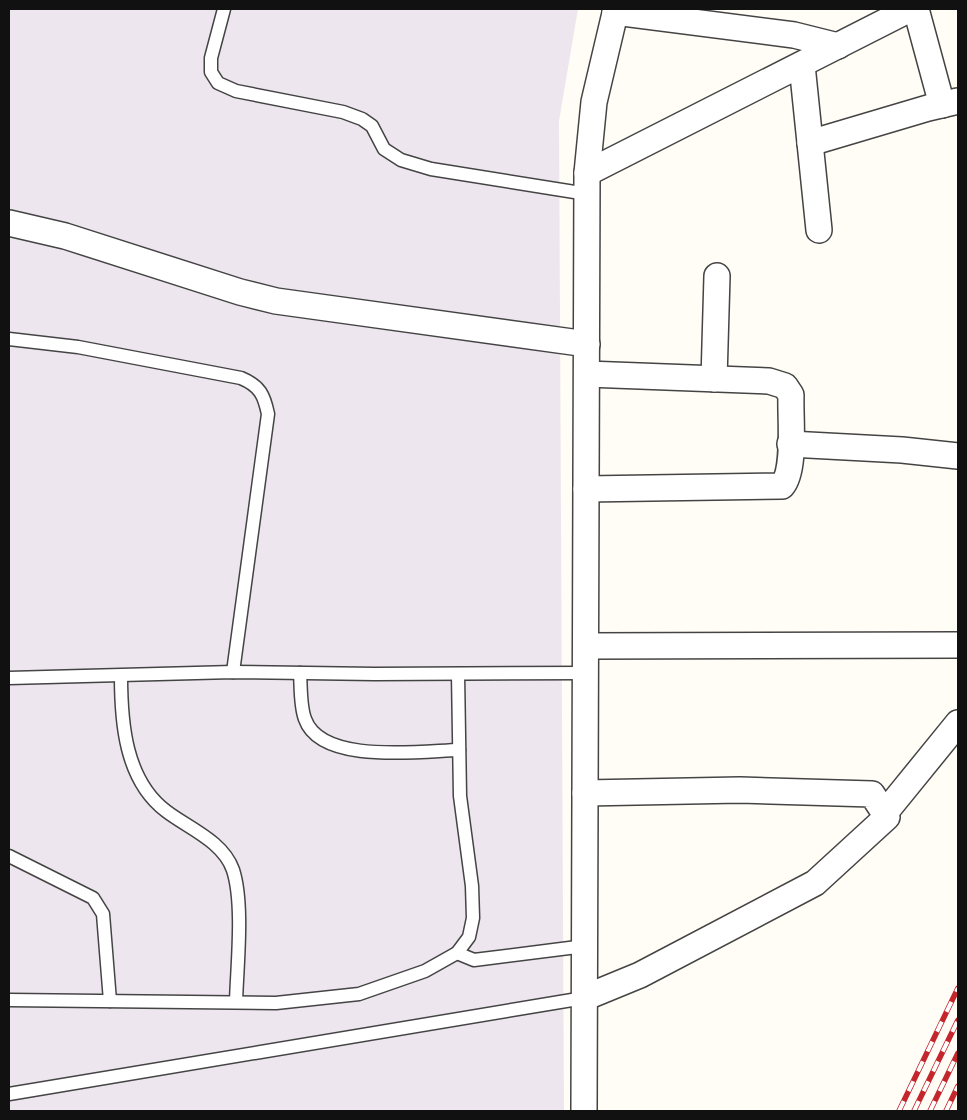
<svg xmlns="http://www.w3.org/2000/svg" width="967" height="1120" font-family="'Times New Roman',serif">
<rect width="100%" height="100%" fill="#fffdf5"/>
<polygon fill="#eee6ef" points="9,9 578,9 559,121 564,1111 9,1111"/>
<g fill="none" stroke-linecap="round" stroke-linejoin="round">
<g stroke="#444" stroke-width="15">
<g id="service">
<polyline points="224,9 211,58 211,72 218,83 236,91 343,112 362,119 372,126 384,149 401,160 431,169 587,194"/>
<path d="M9 339 78 347 241 378C260 386 264 395 268 414L233 672"/>
<path d="M300 673C301 687 300 706 305 719 321 765 421 751 459 750"/>
<path d="M121 676C121 722 125 780 166 811 188 828 223 841 233 870 244 904 237 966 236 1002"/>
<polyline points="9,678 233,672 375,674 586,673"/>
<polyline points="9,856 93,898 103,914 110,1001"/>
<polyline points="457,953 474,960 585,946"/>
<polyline points="9,1000 276,1003 359,994 425,971 457,953 469,937 473,918 472,886 460,796 458,674"/>
<polyline points="9,1094 584,998"/>
</g>
</g>
<g stroke="#444" stroke-width="28">
<g id="minor">
<polyline points="916,9 942,105"/>
<polyline points="615,12 794,35 838,46"/>
<polyline points="802,65 819,230"/>
<polyline points="810,143 928,108 958,101"/>
<polyline points="587,173 910,9"/>
<polyline points="9,223 65,236 240,292 276,301 587,344"/>
<polyline points="714,379 717,276"/>
<polyline points="790,444 902,450 958,456"/>
<path d="M586 489 782 486C796 470 790 418 791 395L785 386 769 381 587 374"/>
<polyline points="586,646 958,645"/>
<polyline points="884,814 958,723"/>
<polyline points="584,998 640,975 815,883 887,817 872,794 740,790 585,793"/>
<polyline points="584,1111 587,173 594,102 616,9"/>
</g>
</g>
<use href="#service" stroke="#fff" stroke-width="12"/>
<use href="#minor" stroke="#fff" stroke-width="25"/>
<g stroke="#c4262e" stroke-width="5.5">
<g id="rail">
<polyline points="899,1111 958,988"/>
<polyline points="914,1111 958,1020"/>
<polyline points="930,1111 958,1053"/>
<polyline points="946,1111 958,1086"/>
</g>
</g>
<use href="#rail" stroke="#fff" stroke-width="4" stroke-dasharray="11" stroke-linecap="butt"/>
</g>
<rect width="967" height="1120" fill="none" stroke="#111111" stroke-width="20"/>
</svg>
